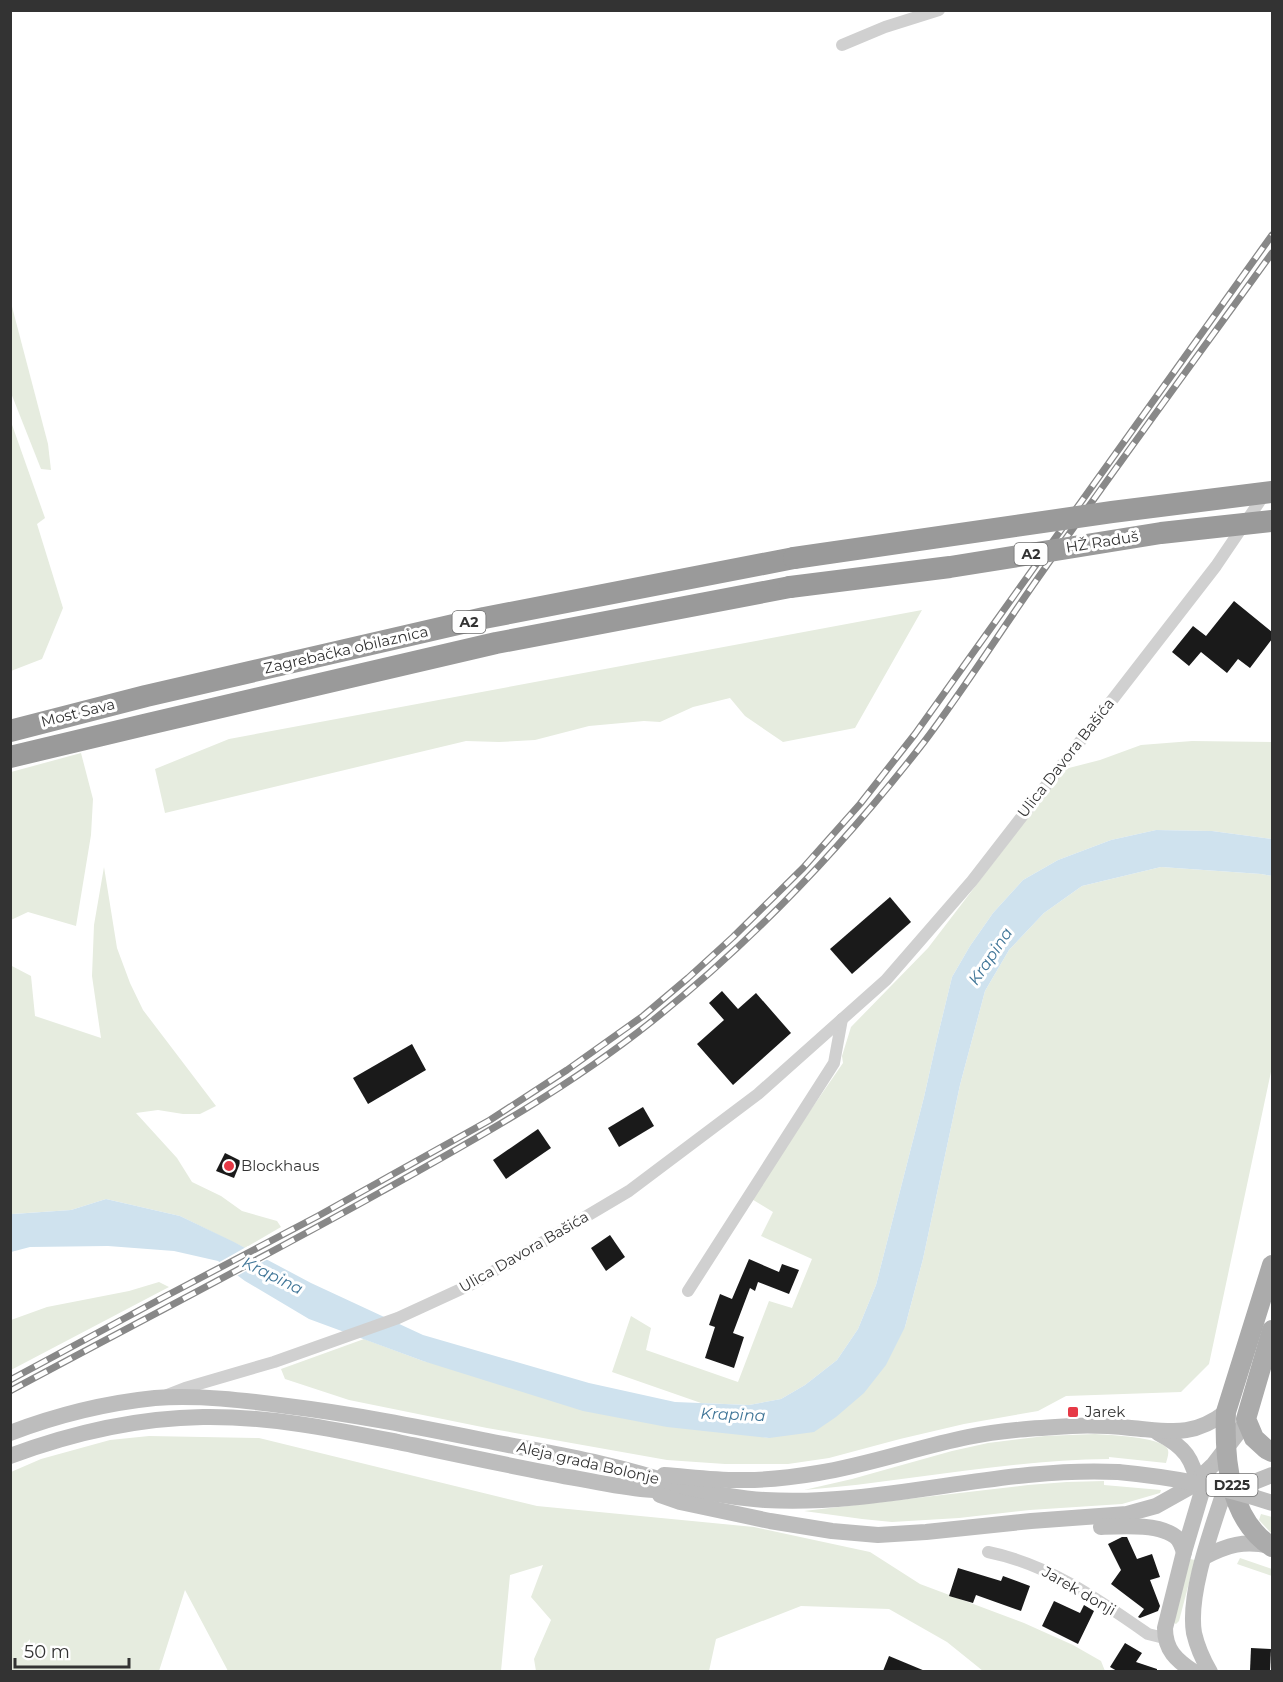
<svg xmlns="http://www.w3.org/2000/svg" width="1283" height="1682" font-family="Montserrat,sans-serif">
<rect width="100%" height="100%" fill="#fff"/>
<g fill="#e6ecdf">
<polygon points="10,299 48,444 51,470 41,469 11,393"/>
<polygon points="10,419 45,518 37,524 63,608 42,659 11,671"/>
<polygon points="922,610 855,728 783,742 745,716 730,698 693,707 660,722 644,721 589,726 535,740 499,742 466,741 165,813 155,769 229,739"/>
<polygon points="1192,741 1272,742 1272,839 1212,831 1156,830 1111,840 1058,860 1023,880 993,913 970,946 952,977 937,1039 924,1097 876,1285 858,1329 837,1360 805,1385 781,1399 749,1405 701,1403 612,1372 631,1316 651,1328 646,1350 738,1382 769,1301 792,1308 812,1259 761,1236 773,1212 750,1198 843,1063 842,1056 851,1027 928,948 1065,769 1100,760 1141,745"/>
<polygon points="81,753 93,799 91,835 76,926 28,912 11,920 11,772"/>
<polygon points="104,867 117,948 130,983 143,1010 216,1106 200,1114 183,1114 158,1110 136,1113 177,1158 192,1182 221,1196 242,1211 277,1221 281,1227 245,1248 180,1216 106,1199 71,1210 12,1214 11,1213 10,965 31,976 35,1016 101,1038 92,976 94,925"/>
<polygon points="1161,867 1261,874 1272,876 1272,1067 1209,1364 1181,1392 1066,1396 1038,1411 964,1424 900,1439 829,1458 788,1464 725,1464 667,1460 487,1428 349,1400 285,1379 281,1369 364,1339 423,1361 768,1438 905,1327 923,1259 960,1085 985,991 1009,950 1044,913 1082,886"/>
<polygon points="159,1282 169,1287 11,1370 11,1320 47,1307 129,1291"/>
<path d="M1095 1434C1110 1435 1159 1437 1167 1448 1170 1452 1167 1459 1166 1463L1109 1457V1459C1006 1460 906 1482 804 1490L852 1479 952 1451 988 1443 1045 1436Z"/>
<polygon points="149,1436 259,1438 537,1506 754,1527 870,1552 920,1584 1024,1623 1073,1645 1101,1661 1105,1671 983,1671 947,1642 889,1609 801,1606 716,1639 709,1671 536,1671 534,1659 551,1620 531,1597 543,1565 510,1575 501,1671 228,1671 185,1590 159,1671 11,1672 11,1472 41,1459 110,1440"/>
<polygon points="1104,1481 1104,1485 1161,1490 1160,1493 1122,1504 1030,1510 959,1518 892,1522 862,1519 804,1511 1028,1485 1067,1482"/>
<polygon points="1261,1514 1272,1517 1272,1534 1259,1520"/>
<polygon points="1240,1558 1272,1569 1272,1576 1237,1564"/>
<polygon points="1190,1559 1195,1560 1179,1621 1176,1624 1174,1623"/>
</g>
<polygon fill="#cfe2ee" points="1156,830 1212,831 1272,839 1272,876 1261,874 1161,867 1082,886 1044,913 1009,950 985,991 960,1085 923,1259 905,1327 886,1365 864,1393 836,1417 814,1432 769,1438 667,1427 583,1411 423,1361 309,1319 245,1281 218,1261 174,1251 108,1246 30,1247 11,1252 10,1213 13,1214 71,1210 106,1199 180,1216 234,1242 311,1283 423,1335 589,1383 675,1402 749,1405 781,1399 805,1385 837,1360 858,1329 876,1285 924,1097 937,1039 952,977 970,946 993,913 1023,880 1058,860 1111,840"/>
<polygon fill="#fff" points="248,1246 270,1258 235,1277 216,1264"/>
<g fill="#1a1a1a">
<polygon points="1234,601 1272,632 1272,639 1250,668 1238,659 1227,673 1201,652 1189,666 1172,652 1193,626 1206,636"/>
<polygon points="890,897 911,922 852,974 830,949"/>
<polygon points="722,991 738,1009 756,993 791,1033 733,1085 697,1044 724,1020 709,1003"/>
<polygon points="412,1044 426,1070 368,1104 353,1078"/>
<polygon points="643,1107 654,1126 619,1147 608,1128"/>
<polygon points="538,1129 551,1148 506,1179 493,1160"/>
<polygon points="225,1153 241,1161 234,1178 216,1171"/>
<polygon points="610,1235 625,1257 606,1271 591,1248"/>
<polygon points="749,1259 779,1272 782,1264 799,1270 789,1294 758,1282 755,1291 750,1288 733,1333 744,1337 734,1368 705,1358 715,1327 709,1325 720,1294 732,1299"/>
<polygon points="1122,1537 1127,1537 1137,1559 1152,1554 1160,1577 1150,1580 1160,1606 1158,1611 1140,1618 1138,1617 1144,1609 1111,1584 1121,1570 1108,1544"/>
<polygon points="958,1568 1001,1581 1003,1576 1030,1586 1021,1611 976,1595 973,1603 949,1596"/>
<polygon points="1054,1601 1080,1613 1084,1605 1094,1611 1078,1644 1042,1626"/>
<polygon points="1125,1643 1142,1653 1136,1662 1157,1669 1157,1671 1117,1671 1110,1667"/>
<polygon points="1251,1648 1271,1649 1270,1671 1250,1671"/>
<polygon points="889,1656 925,1671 883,1671"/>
</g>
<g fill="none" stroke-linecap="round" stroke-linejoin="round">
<g stroke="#d0d0d0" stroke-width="12">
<polyline points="842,45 885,27 939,10"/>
<polyline points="688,1291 834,1063 842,1019"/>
<polyline points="167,1395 185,1388 274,1362 398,1318 472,1284 629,1191 758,1094 886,980 972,881 1216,566 1266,492"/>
<path d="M988 1552C1048 1564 1098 1599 1148 1634L1160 1637 1165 1636"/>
</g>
<g stroke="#bdbdbd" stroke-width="16">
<path d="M10 1433C57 1415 106 1403 155 1398 199 1395 243 1400 287 1406 353 1414 418 1427 483 1440 548 1453 614 1463 677 1485"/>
<path d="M1158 1433C1185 1447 1193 1458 1199 1489"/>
<path d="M10 1456C72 1433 137 1418 203 1417 269 1416 333 1429 398 1442 459 1455 519 1468 580 1479 600 1483 621 1487 641 1489 658 1491 675 1490 692 1491 716 1493 740 1499 765 1500 882 1507 1000 1466 1118 1472"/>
<path d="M664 1475C691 1477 719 1481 746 1480 770 1480 794 1477 818 1473 869 1465 918 1447 968 1437 1002 1430 1037 1428 1072 1426 1091 1425 1111 1426 1131 1428 1169 1431 1192 1438 1226 1412"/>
<polyline points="660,1495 680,1502 770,1521 832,1531 878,1535 926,1532 1031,1521 1127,1514 1156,1506 1190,1487 1214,1464 1244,1425"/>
<polyline points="1225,1499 1244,1486 1272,1475"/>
<path d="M1101 1527C1121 1526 1163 1523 1178 1539 1181 1543 1182 1547 1184 1552"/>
<path d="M1204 1557C1228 1545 1244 1540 1270 1546"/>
<path d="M1194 1672C1176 1660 1165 1650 1165 1628L1184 1552 1208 1471"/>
<path d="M1210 1672C1203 1660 1197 1646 1194 1633 1187 1590 1216 1519 1229 1476"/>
</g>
<g stroke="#ababab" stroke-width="20">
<path d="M1272 1265 1226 1412C1224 1458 1229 1520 1272 1547"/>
<polyline points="1272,1330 1246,1419 1254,1438 1266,1449 1272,1452"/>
</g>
<g stroke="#9a9a9a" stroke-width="22">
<polyline points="10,731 146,696 484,618 794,558"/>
<polyline points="10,757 144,725 496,643 790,587"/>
</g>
<g stroke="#888" stroke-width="7">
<g id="rail">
<polyline points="10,1380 166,1296 318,1216 490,1120 567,1070 643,1016 688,978 733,937 803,868 860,804 915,734 1272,235"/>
<path d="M10 1391C133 1325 257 1261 379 1193 472 1141 567 1089 651 1022 753 941 844 845 924 742 964 689 1000 632 1038 578 1115 468 1194 361 1272 253"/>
</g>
</g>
<use href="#rail" stroke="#fff" stroke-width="4.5" stroke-dasharray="14" stroke-linecap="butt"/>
<path stroke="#bdbdbd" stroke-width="16" d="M1118 1472C1171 1477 1222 1486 1272 1503"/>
<g stroke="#9a9a9a" stroke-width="22">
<polyline points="794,558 1112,512 1272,492"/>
<polyline points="790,587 950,567 1161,533 1272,521"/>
</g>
</g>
<g fill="#e63946" stroke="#fff" stroke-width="2">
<circle cx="229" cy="1166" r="6"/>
<rect x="1067" y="1406" width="12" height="12" rx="3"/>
</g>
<g text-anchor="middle" stroke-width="6" stroke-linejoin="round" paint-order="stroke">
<g fill="#fff" stroke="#707070" stroke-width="1.5">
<rect x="1014.5" y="543" width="33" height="22" rx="4.5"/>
<rect x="452.5" y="611" width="33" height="22" rx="4.5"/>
<rect x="1206.5" y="1474" width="51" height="22" rx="4.5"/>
</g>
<g font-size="14" font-weight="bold" fill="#333">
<text x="1031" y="559">A2</text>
<text x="469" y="627">A2</text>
<text x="1232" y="1490">D225</text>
</g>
<g font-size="15" fill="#333" stroke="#fff">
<text transform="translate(1102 542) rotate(-9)" y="5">HŽ Raduš</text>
<text transform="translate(346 650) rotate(-13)" y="5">Zagrebačka obilaznica</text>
<text transform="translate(78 713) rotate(-14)" y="5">Most Sava</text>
<text transform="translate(1066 758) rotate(-52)" y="5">Ulica Davora Bašića</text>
<text transform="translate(524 1252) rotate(-30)" y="5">Ulica Davora Bašića</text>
<text transform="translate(588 1463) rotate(13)" y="5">Aleja grada Bolonje</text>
<text transform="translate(1079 1591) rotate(30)" y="5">Jarek donji</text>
</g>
<g font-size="15" fill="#333" stroke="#fff" text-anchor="start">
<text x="241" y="1171">Blockhaus</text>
<text x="1085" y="1417">Jarek</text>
</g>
<g font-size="16" font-style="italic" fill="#3f7597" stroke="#fff">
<text transform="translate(990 956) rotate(-56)" y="6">Krapina</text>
<text transform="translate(273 1275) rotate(26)" y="6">Krapina</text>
<text transform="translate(733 1414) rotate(2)" y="6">Krapina</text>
</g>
</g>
<rect width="1283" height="1682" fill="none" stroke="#333333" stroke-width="24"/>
<path d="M15 1658v9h114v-9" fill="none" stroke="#333333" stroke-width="3"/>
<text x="24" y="1658" font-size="18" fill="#333333" stroke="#ffffff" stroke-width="4.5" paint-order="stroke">50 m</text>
</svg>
